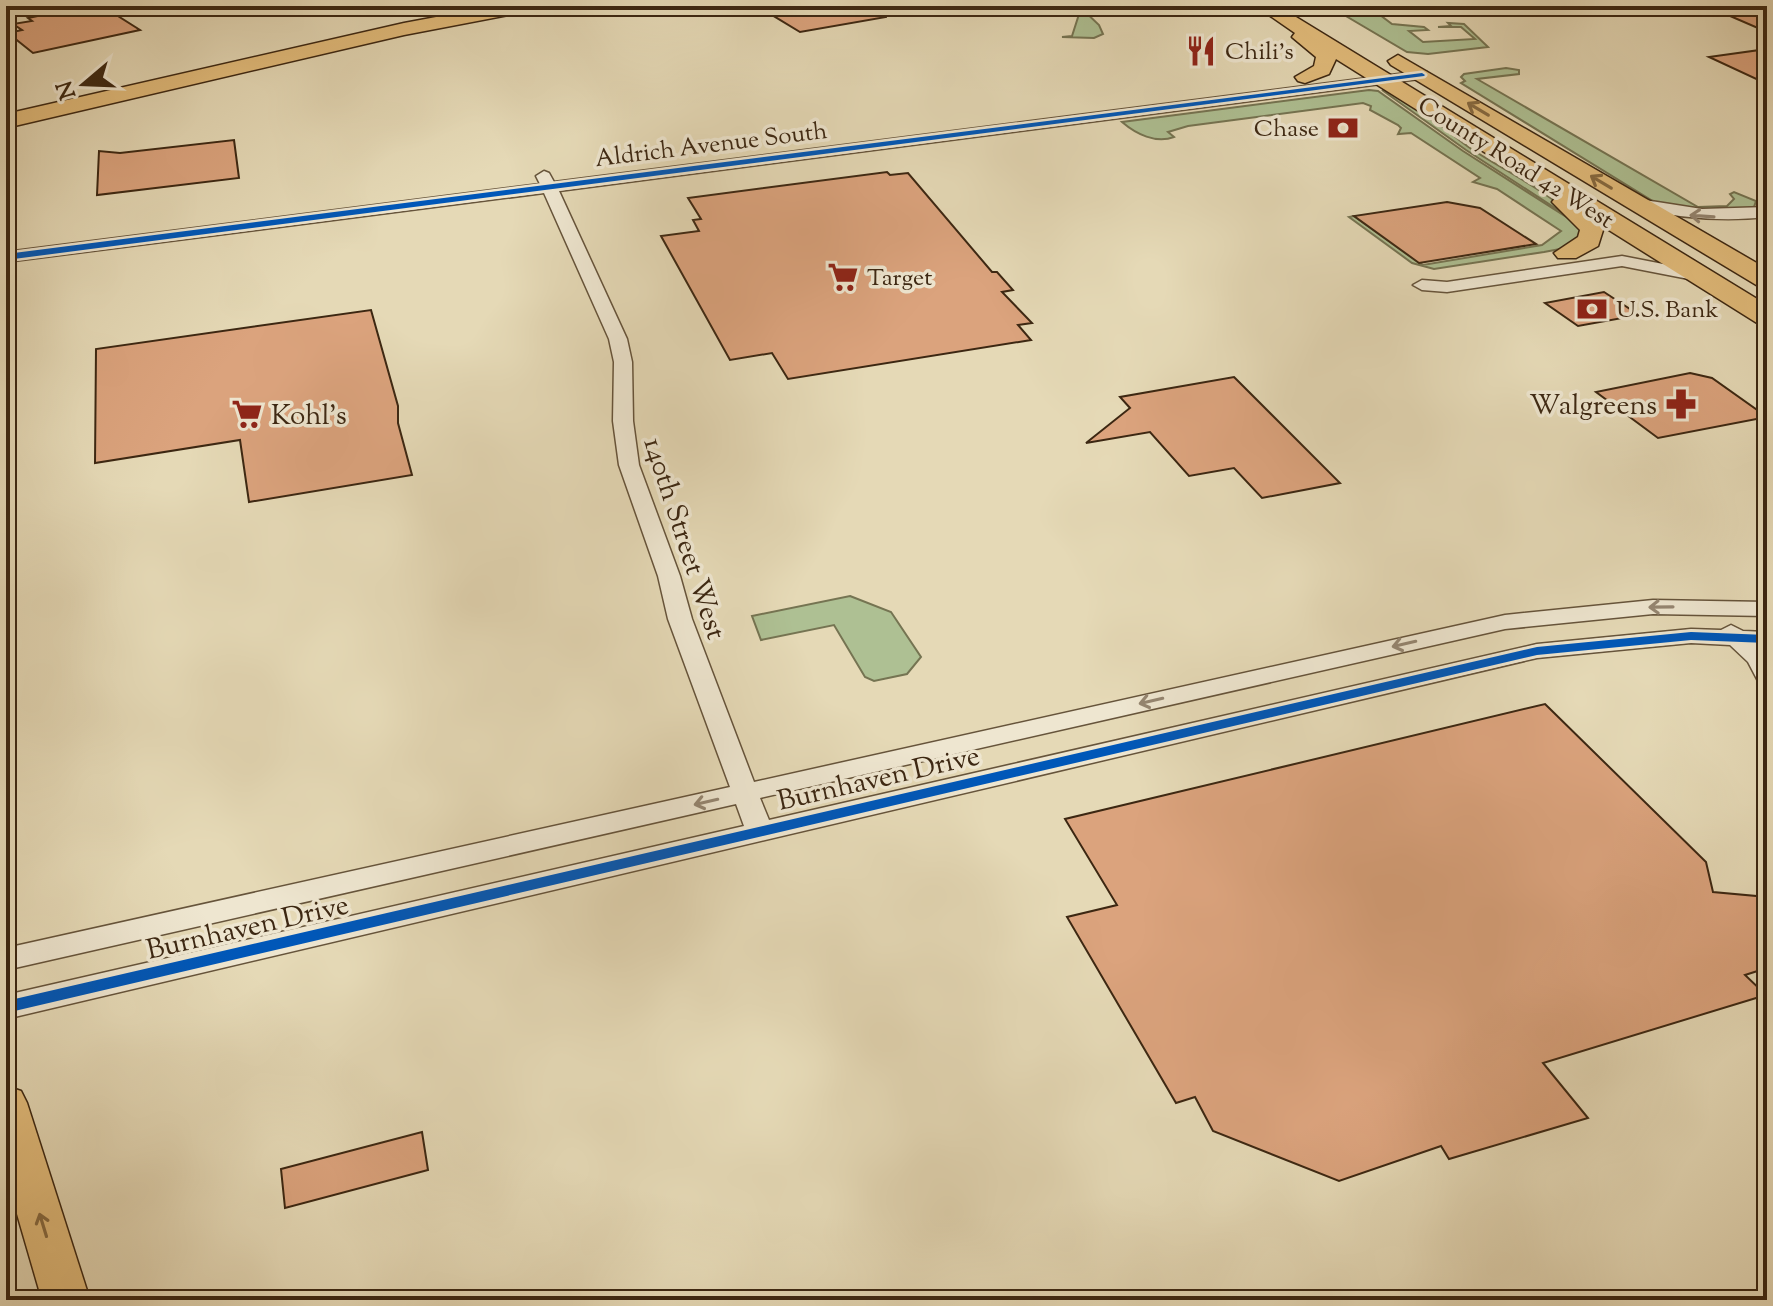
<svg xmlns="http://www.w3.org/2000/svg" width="1773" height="1306" font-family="'Sorts Mill Goudy',serif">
<rect width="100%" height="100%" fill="#e5d9b6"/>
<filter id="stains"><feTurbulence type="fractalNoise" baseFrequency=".0025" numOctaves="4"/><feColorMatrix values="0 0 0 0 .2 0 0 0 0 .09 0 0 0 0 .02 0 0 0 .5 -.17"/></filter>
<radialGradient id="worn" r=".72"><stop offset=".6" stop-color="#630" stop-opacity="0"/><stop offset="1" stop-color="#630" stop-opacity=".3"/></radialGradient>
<g fill="#aec093" stroke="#757452" stroke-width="2">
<polygon points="1031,6 1079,6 1099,25 1103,34 1094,38 1062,37 1072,36 1080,11 1056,8 1036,9"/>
<polygon points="1329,6 1368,6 1392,24 1424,27 1428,30 1409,31 1423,42 1475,39 1461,27 1438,27 1451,26 1448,23 1464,24 1488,47 1428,54 1407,52"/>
<polygon points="1506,68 1519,70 1519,74 1477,79 1698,207 1727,206 1734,199 1730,194 1734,192 1756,201 1753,210 1718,214 1656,203 1461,83 1465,81 1461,77 1464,74"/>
<path d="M1369 90 1378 91 1463 151 1582 227 1579 238 1560 249 1544 252 1434 269 1412 263 1349 217 1354 216 1423 265 1542 245 1561 231 1497 189 1473 182 1480 178 1411 133 1398 134 1401 128 1398 125 1370 110 1371 106 1363 103 1188 126 1168 132 1174 137C1156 144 1136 134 1122 122Z"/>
<path d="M1382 90C1414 99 1443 129 1470 148 1499 168 1560 197 1578 223L1466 150Z"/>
<polygon points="850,596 891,612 921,657 907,674 874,681 865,677 834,625 761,640 752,616"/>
</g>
<g fill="#dba37d" stroke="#3c2712" stroke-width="2">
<polygon points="86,6 102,6 140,30 33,53 8,33 22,30 13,24 32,21 28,18"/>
<polygon points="757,6 885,6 886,17 800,32"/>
<polygon points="1707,6 1767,6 1767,32"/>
<polygon points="1767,49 1767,84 1709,57"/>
<polygon points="234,140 239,178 97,195 99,151 120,153"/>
<polygon points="887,172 890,175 908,173 992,272 997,272 1013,290 1002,292 1032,323 1018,325 1031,340 788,379 772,353 730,360 661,236 699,231 693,220 701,219 688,198"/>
<polygon points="1447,202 1480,208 1536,244 1419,263 1354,216"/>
<polygon points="1604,292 1639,315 1578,326 1545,303"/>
<polygon points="371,310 398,406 398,423 412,475 249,502 240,440 95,463 96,349"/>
<polygon points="1690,373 1712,378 1767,417 1658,438 1596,392"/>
<polygon points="1234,377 1340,483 1262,498 1234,468 1189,476 1150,432 1086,443 1130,408 1120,397"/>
<polygon points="1545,704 1706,862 1713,892 1767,897 1767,968 1745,975 1766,995 1543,1063 1588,1118 1449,1159 1441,1146 1339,1181 1213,1131 1195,1097 1176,1103 1067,917 1117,905 1065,819"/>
<polygon points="422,1132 428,1170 285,1208 281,1169"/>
</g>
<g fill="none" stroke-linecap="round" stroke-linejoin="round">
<g stroke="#66543b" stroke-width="3">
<g id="minor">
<polygon points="1422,71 1427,72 1427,78 559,191 627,339 632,362 633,421 639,465 680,576 692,619 754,782 1505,615 1653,600 1767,602 1767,616 1653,614 1505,629 760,798 769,820 1537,644 1691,629 1721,630 1731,625 1743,631 1767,632 1767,646 1758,646 1767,655 1767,683 1758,681 1748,662 1730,645 1691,643 1537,658 6,1019 6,995 744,826 736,804 6,970 6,948 730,787 668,619 658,576 619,465 613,421 614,362 609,339 544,193 6,262 6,252 540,184 536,176 544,171 549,173 554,182"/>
<path d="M1638 199 1702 209 1767 207V217C1722 222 1677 218 1632 207L1630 204Z"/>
<polygon points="1622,256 1699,271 1708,276 1699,281 1622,266 1447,292 1422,290 1413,285 1422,280 1447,282"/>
</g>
</g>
<g stroke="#3c2712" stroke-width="3">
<polygon id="major" points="6,1086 21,1091 27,1103 90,1300 42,1300 6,1176"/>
</g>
<g stroke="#3c2712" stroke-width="3">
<g id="highway">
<polygon points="495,6 533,6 524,12 404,35 6,128 6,114 404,23"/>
<polygon points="1256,6 1278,6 1767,305 1767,325 1757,323 1604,227 1598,246 1576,258 1558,258 1554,253 1578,237 1580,230 1552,202 1556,197 1336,59 1329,74 1305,83 1298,81 1295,77 1314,66 1316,57 1292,37 1295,33"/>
<polygon points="1398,55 1767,269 1767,288 1758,286 1391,65 1388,61"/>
</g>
</g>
<use href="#minor" fill="#eee6d0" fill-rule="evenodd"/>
<use href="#major" fill="#e2bc7b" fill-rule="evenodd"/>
<use href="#highway" fill="#e2bc7b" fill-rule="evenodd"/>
<g stroke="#eee6d0" stroke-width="5">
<g id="cycleway">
<polygon points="1422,73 1425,75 1424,76 6,260 6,254"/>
<polygon points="1691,632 1767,635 1767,643 1691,640 1537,655 6,1013 6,1001 1537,647"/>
</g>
</g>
<use href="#cycleway" fill="#0057b8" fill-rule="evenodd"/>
</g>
<defs><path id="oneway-shaft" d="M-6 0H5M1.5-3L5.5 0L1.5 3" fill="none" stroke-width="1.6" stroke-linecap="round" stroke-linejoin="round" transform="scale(2)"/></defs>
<g stroke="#876a41">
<use href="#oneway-shaft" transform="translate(1478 109) rotate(-149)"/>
<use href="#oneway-shaft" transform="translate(1601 182) rotate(-149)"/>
<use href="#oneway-shaft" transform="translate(43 1225) rotate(-107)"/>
</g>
<g stroke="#958671">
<use href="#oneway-shaft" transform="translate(1702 216) rotate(-176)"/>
<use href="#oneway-shaft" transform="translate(1661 607) rotate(179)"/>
<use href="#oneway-shaft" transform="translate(1404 644) rotate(167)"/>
<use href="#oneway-shaft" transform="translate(1151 701) rotate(167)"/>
<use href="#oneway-shaft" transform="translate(706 802) rotate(167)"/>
</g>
<defs>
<g id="restaurant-bare" transform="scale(2.4)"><path d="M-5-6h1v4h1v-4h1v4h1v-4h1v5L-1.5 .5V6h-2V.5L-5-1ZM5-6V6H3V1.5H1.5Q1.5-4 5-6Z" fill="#8f2418" stroke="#eee6d0" stroke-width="2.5" paint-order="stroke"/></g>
<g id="bank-bare" transform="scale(2.4)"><path d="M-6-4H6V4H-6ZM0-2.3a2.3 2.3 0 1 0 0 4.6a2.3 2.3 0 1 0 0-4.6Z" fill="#8f2418" stroke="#eee6d0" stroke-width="2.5" paint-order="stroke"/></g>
<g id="supermarket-bare" transform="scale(2.4)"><path d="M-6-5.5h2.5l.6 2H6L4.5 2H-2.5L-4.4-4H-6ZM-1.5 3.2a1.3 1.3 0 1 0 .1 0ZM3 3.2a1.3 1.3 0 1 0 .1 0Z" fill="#8f2418" stroke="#eee6d0" stroke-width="2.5" paint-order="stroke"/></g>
<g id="pharmacy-bare" transform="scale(2.4)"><path d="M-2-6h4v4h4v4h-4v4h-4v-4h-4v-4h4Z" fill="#8f2418" stroke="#eee6d0" stroke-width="2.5" paint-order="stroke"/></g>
</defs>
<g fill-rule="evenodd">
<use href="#restaurant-bare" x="1201" y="51"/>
<use href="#bank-bare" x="1343" y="128"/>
<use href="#supermarket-bare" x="843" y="277"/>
<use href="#bank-bare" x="1592" y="309"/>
<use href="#pharmacy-bare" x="1681" y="404"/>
<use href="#supermarket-bare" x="247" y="414"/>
</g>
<g text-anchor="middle" stroke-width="7" stroke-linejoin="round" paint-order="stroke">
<g font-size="24" fill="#3c2712" stroke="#eee6d0" text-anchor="start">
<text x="1225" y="59">Chili's</text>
<text x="1319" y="136" text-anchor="end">Chase</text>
<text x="867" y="285">Target</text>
<text x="1616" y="317">U.S. Bank</text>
</g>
<g font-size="24" fill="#3c2712" stroke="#eee6d0">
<text transform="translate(711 144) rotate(-7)" y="8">Aldrich Avenue South</text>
<text transform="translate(1516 162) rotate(32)" y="8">County Road 42 West</text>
</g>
<g font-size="28" fill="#3c2712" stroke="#eee6d0" text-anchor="end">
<text x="1657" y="414">Walgreens</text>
<text x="271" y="424" text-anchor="start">Kohl's</text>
</g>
<g font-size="28" fill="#3c2712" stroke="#eee6d0">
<text transform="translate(686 538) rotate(72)" y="10">140th Street West</text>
<text transform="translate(878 777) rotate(-13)" y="10">Burnhaven Drive</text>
<text transform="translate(247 926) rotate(-13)" y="10">Burnhaven Drive</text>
</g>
</g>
<rect width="1773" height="1306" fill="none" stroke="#e5d9b6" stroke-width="32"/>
<rect x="8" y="8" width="1757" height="1290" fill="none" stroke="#3c2712" stroke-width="4"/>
<rect x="16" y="16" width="1741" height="1274" fill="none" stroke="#3c2712" stroke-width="2"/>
<g transform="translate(84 84) rotate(251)" stroke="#eee6d0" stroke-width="6" paint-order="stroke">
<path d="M0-6L14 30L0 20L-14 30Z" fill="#3c2712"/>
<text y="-12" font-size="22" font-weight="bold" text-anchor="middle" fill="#3c2712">N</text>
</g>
<rect width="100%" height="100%" filter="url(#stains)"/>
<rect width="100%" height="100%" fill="url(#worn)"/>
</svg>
